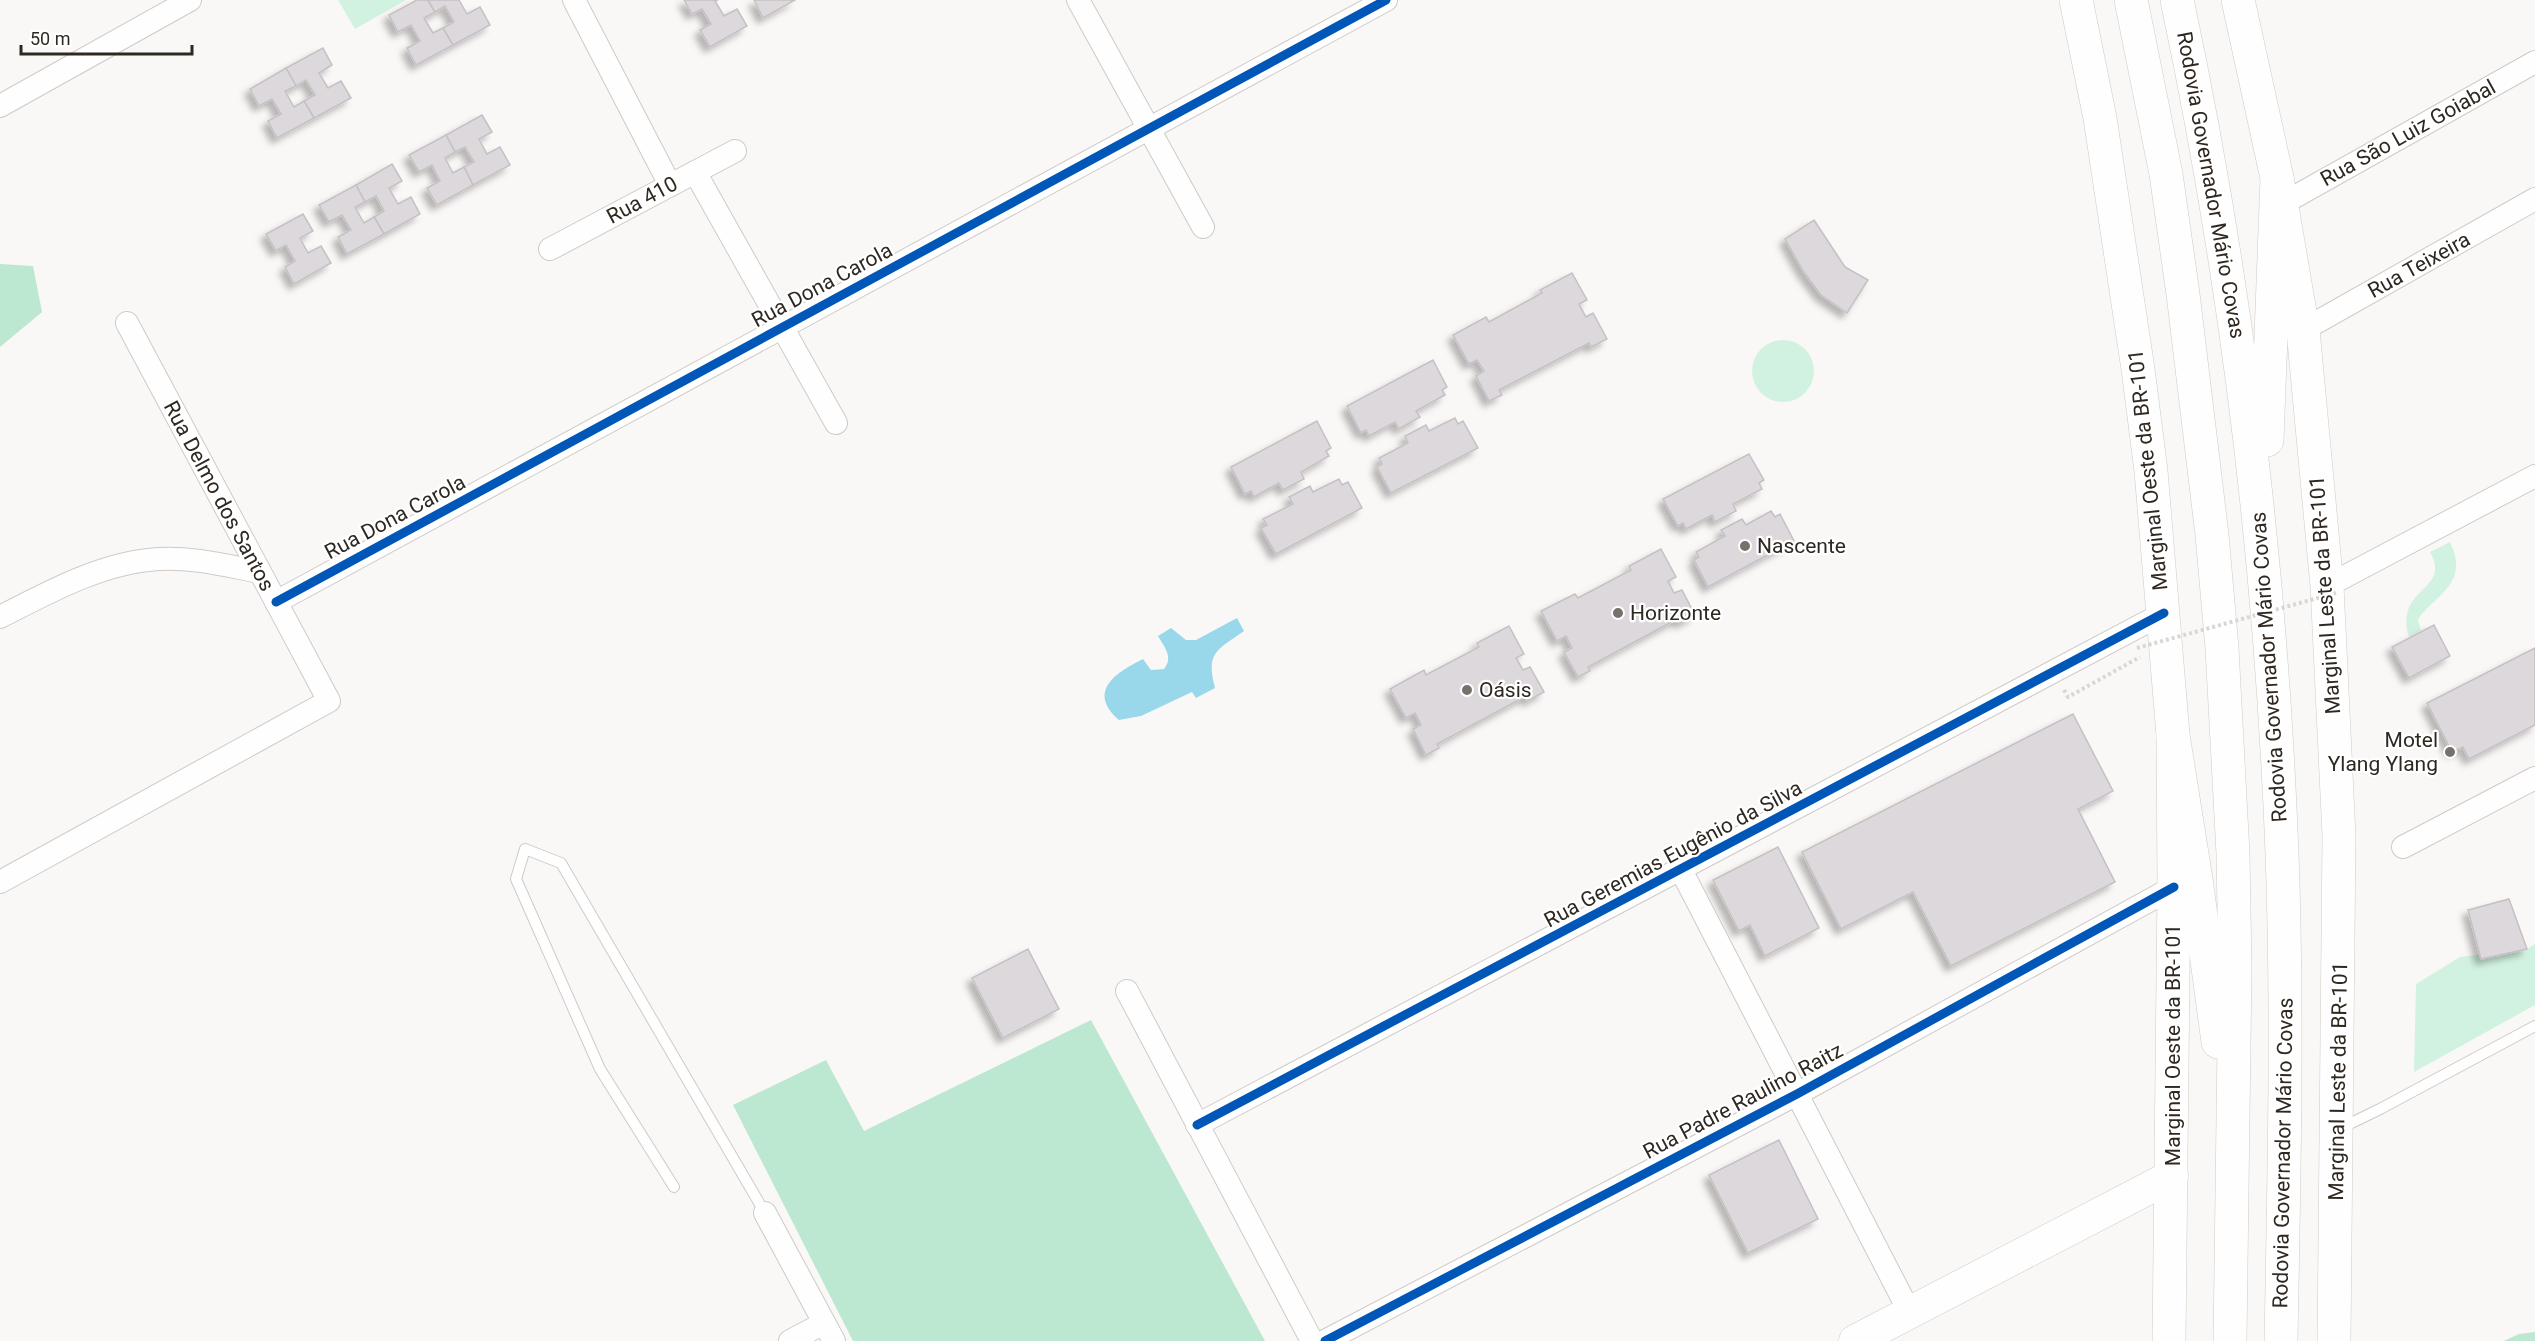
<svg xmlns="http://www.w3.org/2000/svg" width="2535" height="1341" font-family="Roboto,sans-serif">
<defs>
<filter id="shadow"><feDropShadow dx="-5.5" dy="5.5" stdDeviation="3" flood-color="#0004"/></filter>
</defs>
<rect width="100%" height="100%" fill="#faf8f6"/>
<g fill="#d2f2e1">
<polygon points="338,0 406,0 355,29"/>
<circle cx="1783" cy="371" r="31"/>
<path d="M2450 542C2468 580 2443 591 2421 615L2418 620 2421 631 2409 637C2394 586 2452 592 2430 552Z"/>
<polygon points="2535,944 2535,1005 2414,1072 2416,984 2460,957 2527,949"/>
</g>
<g fill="#bce7d1">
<polygon points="0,264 33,266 42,312 0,347"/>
<polygon points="1091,1020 1265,1341 853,1341 733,1105 826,1060 864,1131"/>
<polygon points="2535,1332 2535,1341 2504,1341 2519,1334"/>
</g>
<path fill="#99d8eb" d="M1237 618 1244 631C1216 651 1206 652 1215 688L1196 698 1192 692 1141 716 1119 720C1086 691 1117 672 1143 659L1151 670 1164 669C1174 657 1164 647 1158 636L1171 628 1186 640H1196Z"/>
<g fill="#ddd8dc" stroke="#c5c0c3" stroke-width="1.5" filter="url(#shadow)">
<polygon points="417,0 428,0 435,12 424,18 433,33 443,28 453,45 416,65 407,48 420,41 411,25 398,32 389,15"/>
<polygon points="428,0 459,0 467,14 480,7 490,25 453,45 443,28 454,22 445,6 435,12"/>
<polygon points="684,0 718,0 715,1 724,16 737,9 747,26 710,47 700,30 711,24 702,9 692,14"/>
<polygon points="754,0 795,0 763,18"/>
<polygon points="323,48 332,65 319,73 328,88 341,81 351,98 314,118 304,101 315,95 306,80 296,86 286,68"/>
<polygon points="286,68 296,86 285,91 294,107 304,101 314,118 277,138 268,121 281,114 272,99 259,106 250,89"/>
<polygon points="482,115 492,132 479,139 487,154 500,147 510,165 473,185 464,167 474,162 465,147 455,152 446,135"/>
<polygon points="446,135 455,152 445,158 453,173 464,167 473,185 437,205 427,188 440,181 432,165 419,172 409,155"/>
<polygon points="392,164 402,181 389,188 398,204 411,197 420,214 384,234 374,217 384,211 376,196 365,202 356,185"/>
<polygon points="356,185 365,202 355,207 364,223 374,217 384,234 347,254 338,237 351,230 342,215 329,222 319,205"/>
<polygon points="303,214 313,231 300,238 308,253 321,246 331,263 294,284 285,267 295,261 286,245 276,251 266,234"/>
<polygon points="1814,220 1845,267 1868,280 1847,313 1821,295 1803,271 1785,239"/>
<polygon points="1572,273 1587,300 1579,304 1586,317 1593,313 1607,339 1591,347 1589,343 1499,390 1502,395 1489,401 1476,376 1484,371 1477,360 1469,364 1453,335 1486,317 1489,322 1542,293 1540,290"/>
<polygon points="1433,360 1447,387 1442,390 1445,395 1416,411 1420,417 1399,429 1395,422 1369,436 1366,430 1361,433 1347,406"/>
<polygon points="1455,418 1458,424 1463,421 1478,448 1391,493 1377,467 1382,464 1379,458 1408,443 1405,436 1426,425 1429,431"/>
<polygon points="1317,421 1331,448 1326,451 1329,456 1301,472 1304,479 1283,490 1279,483 1254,497 1251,491 1245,494 1231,467"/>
<polygon points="1749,454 1764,480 1759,483 1762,489 1733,504 1736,511 1715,522 1712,515 1686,529 1683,523 1678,526 1663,499"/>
<polygon points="1339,479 1342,485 1348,482 1362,508 1276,554 1261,528 1267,525 1263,519 1293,504 1289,497 1310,486 1313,492"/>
<polygon points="1771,511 1775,517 1780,514 1794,541 1708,587 1694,560 1699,557 1696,552 1725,536 1721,530 1742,519 1746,525"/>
<polygon points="1661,549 1676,577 1668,581 1674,593 1682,590 1695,615 1680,623 1677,619 1588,667 1590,671 1578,677 1564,652 1572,648 1566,636 1557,641 1541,611 1575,594 1578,598 1631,570 1629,566"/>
<polygon points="2434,625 2450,656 2409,678 2392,647"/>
<polygon points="1509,626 1524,654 1516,658 1523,670 1530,667 1544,692 1528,701 1526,696 1437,744 1439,748 1426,755 1413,729 1421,725 1415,713 1406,718 1390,689 1424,670 1426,675 1479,647 1477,643"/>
<polygon points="2535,648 2535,725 2469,759 2463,747 2452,752 2427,703"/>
<polygon points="2073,714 2113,791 2078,809 2115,882 1951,966 1913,892 1841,929 1802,852"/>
<polygon points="1778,847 1819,928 1765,956 1750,925 1739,931 1713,880"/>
<polygon points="2509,899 2527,949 2481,959 2468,910"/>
<polygon points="1028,949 1059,1009 1003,1038 972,978"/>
<polygon points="1779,1140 1818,1219 1748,1253 1709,1175"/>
</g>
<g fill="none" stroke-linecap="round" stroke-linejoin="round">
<g stroke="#cfcac6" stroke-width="12">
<g id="lane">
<polyline points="2341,1128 2380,1109 2535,1026"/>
<polyline points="674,1187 600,1069 516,879 525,849 561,863 765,1213"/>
</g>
</g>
<g stroke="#cfcac6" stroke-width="24">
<g id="street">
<polyline points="574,0 670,185"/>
<polyline points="1078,0 1203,227"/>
<polyline points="0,106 190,0"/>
<polyline points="695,172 836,423"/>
<polyline points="2282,204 2535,62"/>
<polyline points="550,249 735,151"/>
<polyline points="2303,330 2535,199"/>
<polyline points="2327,586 2535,476"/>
<polyline points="276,602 1386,0"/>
<path d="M0 617C49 592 103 562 159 559 193 557 227 566 260 572"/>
<polyline points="2403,847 2535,778"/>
<polyline points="1681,870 1910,1313"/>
<polyline points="0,882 329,701 127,323"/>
<polyline points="1127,991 1312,1341"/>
<polyline points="1197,1125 2164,613"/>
<polyline points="765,1213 834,1341"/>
<polyline points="790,1341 824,1323"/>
<polyline points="1325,1341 1797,1094 2174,887"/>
</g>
</g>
<g stroke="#cfcac6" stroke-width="33">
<polyline id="secondary" points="1855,1341 2172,1176"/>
</g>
<g stroke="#cfcac6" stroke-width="34">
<g id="primary">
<polyline points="2076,0 2100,118 2138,369 2151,471 2173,735 2174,887 2169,1341"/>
<polyline points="2238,0 2277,178 2303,330 2327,586 2339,836 2334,1341"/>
</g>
</g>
<g stroke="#cfcac6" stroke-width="34">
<g id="highway">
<polyline points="2131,0 2166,174 2183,294 2212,535 2222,648 2233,854 2235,969 2230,1341"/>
<path d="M2177 0C2237 281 2271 566 2282 853 2288 1016 2284 1179 2281 1341"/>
<polyline points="2267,440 2277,178"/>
<polyline points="2173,735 2196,879 2218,1042"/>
</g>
</g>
<polyline stroke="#d8d7d5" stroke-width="4" stroke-dasharray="3 3" stroke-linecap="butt" points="2064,690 2068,697 2140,657"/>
<use href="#lane" stroke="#fefefe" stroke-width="10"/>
<use href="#street" stroke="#fefefe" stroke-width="22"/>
<use href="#secondary" stroke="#fefefe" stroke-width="32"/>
<use href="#primary" stroke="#fefefe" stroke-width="33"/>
<use href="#highway" stroke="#fefefe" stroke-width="33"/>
<polyline stroke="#d8d7d5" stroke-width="4" stroke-dasharray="3 3" stroke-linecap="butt" points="2137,648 2336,593"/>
<g stroke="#fff" stroke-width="13">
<g id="cycleway">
<polyline points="276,602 1386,0"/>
<polyline points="1197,1125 2164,613"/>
<polyline points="1325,1341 1797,1094 2174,887"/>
</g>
</g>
<use href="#cycleway" stroke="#0057b8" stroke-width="9"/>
</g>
<g fill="#76716b" stroke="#fff" stroke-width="2">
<circle cx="1745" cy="546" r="6"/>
<circle cx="1618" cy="613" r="6"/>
<circle cx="1467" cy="690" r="6"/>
<circle cx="2450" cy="752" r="6"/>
</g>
<g text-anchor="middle" stroke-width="4.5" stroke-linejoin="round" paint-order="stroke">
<g font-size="21" fill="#2f2820" stroke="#fff">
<text transform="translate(2408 133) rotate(-29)" y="7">Rua São Luiz Goiabal</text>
<text transform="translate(2211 185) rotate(80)" y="7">Rodovia Governador Mário Covas</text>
<text transform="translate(642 200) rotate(-28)" y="7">Rua 410</text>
<text transform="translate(2419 265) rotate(-29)" y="7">Rua Teixeira</text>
<text transform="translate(822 285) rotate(-28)" y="7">Rua Dona Carola</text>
<text transform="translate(2148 470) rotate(-96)" y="7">Marginal Oeste da BR-101</text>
<text transform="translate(219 496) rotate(62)" y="7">Rua Delmo dos Santos</text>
<text transform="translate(395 517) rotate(-28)" y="7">Rua Dona Carola</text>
<text transform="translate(2325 595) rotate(-94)" y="7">Marginal Leste da BR-101</text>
<text transform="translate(2269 667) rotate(-94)" y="7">Rodovia Governador Mário Covas</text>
<text transform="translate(1673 854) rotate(-28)" y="7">Rua Geremias Eugênio da Silva</text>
<text transform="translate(2173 1045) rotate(-90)" y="7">Marginal Oeste da BR-101</text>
<text transform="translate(2338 1081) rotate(-89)" y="7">Marginal Leste da BR-101</text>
<text transform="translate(1743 1101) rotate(-28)" y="7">Rua Padre Raulino Raitz</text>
<text transform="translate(2283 1153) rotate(-89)" y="7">Rodovia Governador Mário Covas</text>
</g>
<g font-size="21" fill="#2f2820" stroke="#fff" text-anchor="start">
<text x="1757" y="553">Nascente</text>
<text x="1630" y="620">Horizonte</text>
<text x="1479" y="697">Oásis</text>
<text x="2438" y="747" text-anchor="end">Motel<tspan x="2438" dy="24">Ylang Ylang</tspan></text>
</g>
</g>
<path d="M21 45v9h171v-9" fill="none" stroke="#2f2820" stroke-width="3"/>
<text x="30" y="45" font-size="18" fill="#2f2820" stroke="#ffffff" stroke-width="4.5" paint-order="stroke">50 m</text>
</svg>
